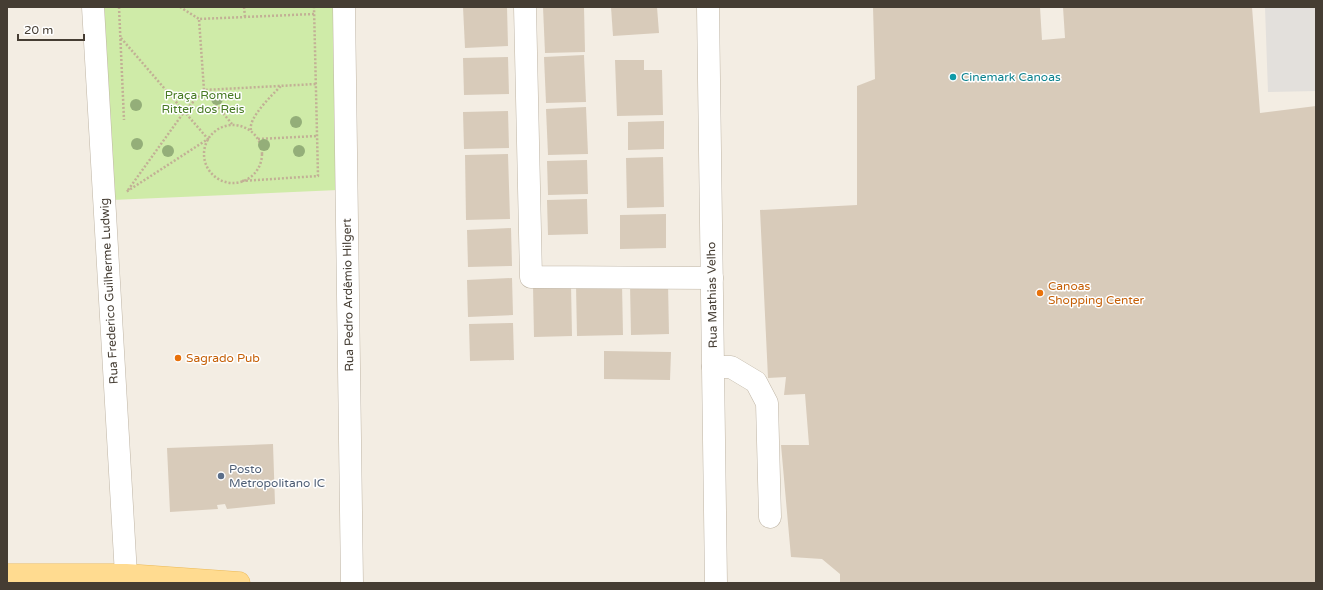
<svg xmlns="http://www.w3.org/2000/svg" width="1323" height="590" font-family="'Varela Round',sans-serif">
<rect width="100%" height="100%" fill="#f3ede3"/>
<polygon fill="#cfeba8" points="101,7 335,7 338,190 112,200"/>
<polygon fill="#e3e0dc" points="1265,7 1316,7 1316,91 1268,92"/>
<g fill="#d8cbba">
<polygon points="463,7 507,7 508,46 465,48"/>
<polygon points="543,7 584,7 585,52 545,53"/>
<polygon points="611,7 657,7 659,33 613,36"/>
<polygon points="873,7 1040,7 1042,40 1065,38 1063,7 1252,7 1260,113 1316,106 1316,583 840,583 840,574 822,559 791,557 781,445 809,445 805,394 784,395 786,377 768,378 760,210 857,205 857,86 875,79"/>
<polygon points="584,55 586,102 546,103 544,57"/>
<polygon points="508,57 509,94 464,95 463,58"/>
<polygon points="615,60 644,60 644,70 662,70 663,115 617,116"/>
<polygon points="586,107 588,154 548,155 546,109"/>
<polygon points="508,111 509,148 464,149 463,112"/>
<polygon points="664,121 664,149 628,150 628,122"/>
<polygon points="508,154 510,219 466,220 465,155"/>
<polygon points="663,157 664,207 627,208 626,158"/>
<polygon points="587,160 588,194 548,195 547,161"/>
<polygon points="587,199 588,234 548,235 547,200"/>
<polygon points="666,214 666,248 620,249 620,215"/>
<polygon points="511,228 512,266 468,267 467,230"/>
<polygon points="512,278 513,315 468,317 467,280"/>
<polygon points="668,283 669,334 631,335 630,284"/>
<polygon points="622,284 623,335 577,336 576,285"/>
<polygon points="571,285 572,336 534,337 533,286"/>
<polygon points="513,323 514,360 470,361 469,324"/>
<polygon points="604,351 671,352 670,380 604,379"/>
<polygon points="273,444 275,504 227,509 225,504 217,505 218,509 170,512 167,448"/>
</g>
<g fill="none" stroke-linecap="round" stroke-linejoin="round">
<g stroke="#bfb5a5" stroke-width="23">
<g id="minor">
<polyline points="93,7 126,575"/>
<polyline points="344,7 352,583"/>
<polyline points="525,7 531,277 712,278"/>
<polyline points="708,7 716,583"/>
<polyline points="713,367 731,367 756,382 767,403 770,517"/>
</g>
</g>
<g stroke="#ecba58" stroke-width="23">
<polyline id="major" points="7,575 126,575 239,583"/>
</g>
<g stroke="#c2b095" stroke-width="2.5" stroke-dasharray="2 2" stroke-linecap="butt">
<polyline points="119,7 124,120"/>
<polyline points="180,7 199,19"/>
<polyline points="244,7 245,17"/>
<polyline points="314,14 199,19 204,90 316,84"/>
<polyline points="121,38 208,139 126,192"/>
<circle cx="233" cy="154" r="29"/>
<path d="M251 130C248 118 272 95 281 86"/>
<polyline points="258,139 317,136"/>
<polyline points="242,181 318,176 314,7"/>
<polyline points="128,190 184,112 204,90 232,124"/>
</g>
<use href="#minor" stroke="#fff" stroke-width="22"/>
<use href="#major" stroke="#ffdb90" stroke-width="22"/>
</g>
<g fill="#94ae79">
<circle cx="217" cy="99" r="6"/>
<circle cx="136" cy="105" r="6"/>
<circle cx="296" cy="122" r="6"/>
<circle cx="137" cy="144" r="6"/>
<circle cx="264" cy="145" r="6"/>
<circle cx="168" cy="151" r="6"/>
<circle cx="299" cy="151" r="6"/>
</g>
<circle fill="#0f9aa8" stroke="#fff" stroke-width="1.5" cx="953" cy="77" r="4"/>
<g fill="#e8710a" stroke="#fff" stroke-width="1.5">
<circle cx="1040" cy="293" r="4"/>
<circle cx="178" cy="358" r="4"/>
</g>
<circle fill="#5c6f8a" stroke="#fff" stroke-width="1.5" cx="221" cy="476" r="4"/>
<g text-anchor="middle" stroke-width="3" stroke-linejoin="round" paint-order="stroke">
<g font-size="12" fill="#0d838f" stroke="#fff" text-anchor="start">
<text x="961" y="81">Cinemark Canoas</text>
</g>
<g font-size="12" fill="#477a23" stroke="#fff">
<text x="203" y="99">Praça Romeu<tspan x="203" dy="14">Ritter dos Reis</tspan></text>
</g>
<g font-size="12" fill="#c56008" stroke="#fff" text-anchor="start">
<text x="1048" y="290">Canoas<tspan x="1048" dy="14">Shopping Center</tspan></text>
<text x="186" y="362">Sagrado Pub</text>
</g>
<g font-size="12" fill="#453d33" stroke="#fff">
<text transform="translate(109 291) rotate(-93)" y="4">Rua Frederico Guilherme Ludwig</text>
<text transform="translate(348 295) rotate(-91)" y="4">Rua Pedro Ardêmio Hilgert</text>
<text transform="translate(712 295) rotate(-91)" y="4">Rua Mathias Velho</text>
</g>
<g font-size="12" fill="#4e5e75" stroke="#fff" text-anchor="start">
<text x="229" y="473">Posto<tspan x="229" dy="14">Metropolitano IC</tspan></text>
</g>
</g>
<rect width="1323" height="590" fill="none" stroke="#453d33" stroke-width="16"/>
<path d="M18 34v6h66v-6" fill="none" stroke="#453d33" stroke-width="2"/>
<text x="24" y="34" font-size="12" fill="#453d33" stroke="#ffffff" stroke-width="3" paint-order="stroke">20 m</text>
</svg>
